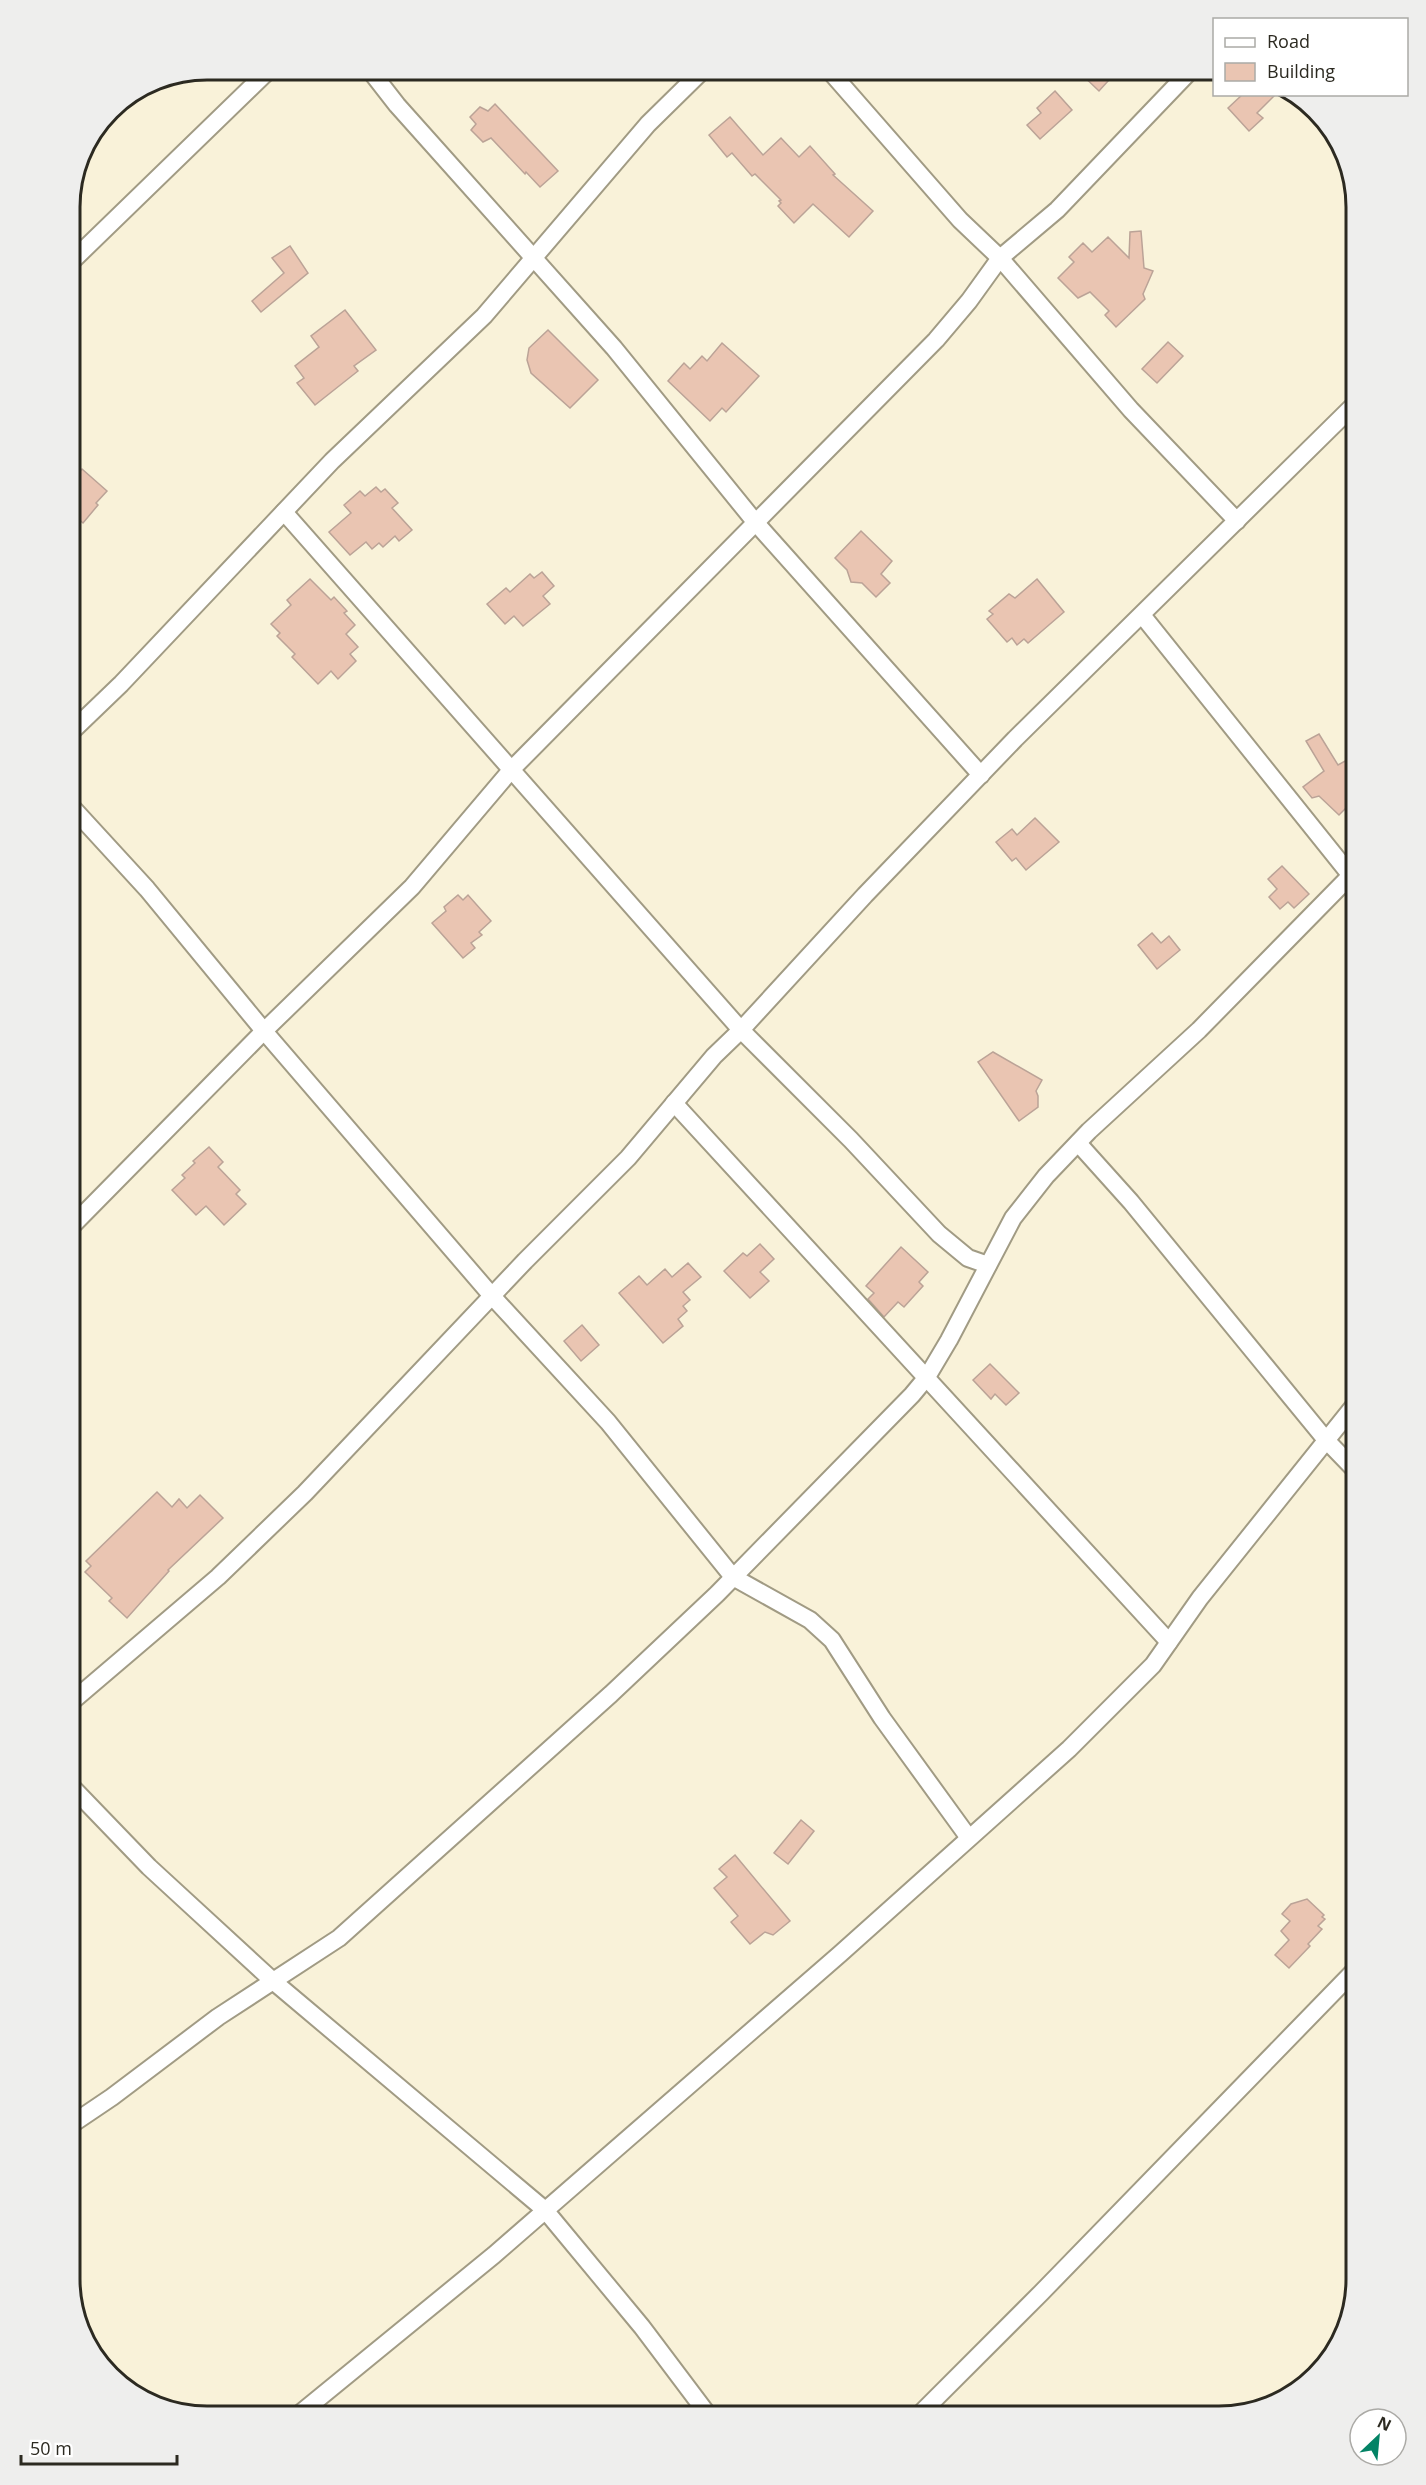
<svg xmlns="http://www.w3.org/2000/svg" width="1426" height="2485" font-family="'Open Sans',sans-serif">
<rect width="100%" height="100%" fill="#f9f2d9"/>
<g fill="#eac5b2" stroke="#bba397" stroke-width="1.5">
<polygon points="1076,69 1119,69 1099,91"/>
<polygon points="1055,91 1072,110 1040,139 1027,125 1041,113 1037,108"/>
<polygon points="1243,94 1276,94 1257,113 1263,118 1249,131 1228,108"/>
<polygon points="495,104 558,171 540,187 526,172 525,174 491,138 483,142 471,130 476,124 470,117 480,107 488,111"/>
<polygon points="730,117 763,155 781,138 799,157 810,146 835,174 833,175 873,211 849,237 813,204 794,223 778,206 781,203 779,201 781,200 755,174 752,176 732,153 727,157 709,135"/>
<polygon points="1141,231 1144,268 1153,271 1143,294 1145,299 1116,327 1105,315 1109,311 1090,292 1078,298 1058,278 1074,262 1069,257 1083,243 1092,252 1108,237 1129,258 1130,232"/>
<polygon points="290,246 308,273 261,312 252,301 284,273 272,258"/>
<polygon points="345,310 376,350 354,366 358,371 315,405 297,383 304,378 295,366 319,347 311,336"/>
<polygon points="548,330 598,380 570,408 531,373 527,360 529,348"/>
<polygon points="1168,342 1183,356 1157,383 1142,369"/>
<polygon points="722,343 759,376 726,412 722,408 710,421 668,381 684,363 690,369 702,356 707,361"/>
<polygon points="82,469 107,491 96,503 98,505 83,523 69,511 69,483"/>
<polygon points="376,487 381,492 385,489 398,503 392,508 412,530 399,541 395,536 383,547 379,543 372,549 366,542 350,555 329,532 351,513 344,505 360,491 365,496"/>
<polygon points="861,531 892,561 881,574 890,583 876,597 862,583 851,582 847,570 835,558"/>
<polygon points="542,572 554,586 543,596 550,604 523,626 514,616 505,624 487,604 506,588 510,592 530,574 534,578"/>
<polygon points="310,579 331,600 334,597 347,611 344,613 355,625 346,634 358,647 350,654 356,661 338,679 331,671 318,684 292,657 295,654 277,636 280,633 271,624 291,605 287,600"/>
<polygon points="1037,579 1064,612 1028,643 1024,639 1017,645 1012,638 1007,642 987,619 993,614 989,611 1009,594 1015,598"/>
<polygon points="1319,734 1338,765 1347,760 1357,767 1357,797 1339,815 1319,796 1312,798 1303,787 1324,771 1306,741"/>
<polygon points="1035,818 1059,842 1026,870 1016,858 1012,861 996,842 1012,829 1017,835"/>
<polygon points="1282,866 1309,894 1294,908 1288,902 1280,909 1269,897 1277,889 1268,879"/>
<polygon points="458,895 463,900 468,895 491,921 479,932 482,935 471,943 475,948 463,958 432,923 446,911 444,907"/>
<polygon points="1152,933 1161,943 1169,936 1180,950 1157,969 1138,945"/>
<polygon points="993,1052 1042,1080 1036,1091 1038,1096 1038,1107 1019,1121 978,1062"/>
<polygon points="209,1147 223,1162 218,1167 240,1190 236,1194 246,1204 224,1225 206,1206 196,1215 172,1190 185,1178 182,1175 195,1163 193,1161"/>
<polygon points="760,1244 774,1259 760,1272 769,1281 750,1298 724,1271 743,1253 747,1256"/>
<polygon points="901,1247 928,1272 919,1282 923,1286 904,1307 898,1302 884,1317 868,1299 874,1293 866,1286"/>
<polygon points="688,1263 701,1277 683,1292 690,1300 683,1306 687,1311 678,1319 683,1326 663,1343 619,1293 639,1276 647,1285 665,1269 672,1277"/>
<polygon points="582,1325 599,1345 581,1361 564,1341"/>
<polygon points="990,1364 1019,1393 1006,1405 995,1394 991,1399 973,1380"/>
<polygon points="157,1492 172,1507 179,1499 187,1508 200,1495 223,1518 168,1570 169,1571 127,1618 109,1601 112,1598 85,1572 91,1566 86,1561"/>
<polygon points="801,1820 814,1831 788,1864 774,1853"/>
<polygon points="735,1855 790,1921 773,1935 765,1932 750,1944 731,1922 738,1916 714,1888 727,1877 719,1869"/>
<polygon points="1307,1899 1324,1915 1322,1917 1325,1919 1318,1926 1322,1929 1308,1944 1310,1946 1289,1968 1275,1955 1289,1940 1281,1931 1290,1921 1282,1914 1291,1904"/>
</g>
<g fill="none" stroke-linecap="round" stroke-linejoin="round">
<g stroke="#a19b84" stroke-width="20">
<g id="street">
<polyline points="369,69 397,105 614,348 756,523 981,775"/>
<polyline points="828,69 960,220 1000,258 1131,410 1237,521"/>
<polyline points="69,264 270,69"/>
<polyline points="284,512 741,1030 851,1140 939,1234 968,1258 988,1265"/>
<polyline points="1142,615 1356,882"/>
<polyline points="69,734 121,684 332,461 484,316 648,124 704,69"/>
<polyline points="69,804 147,889 264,1031 492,1296 608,1422 733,1577 810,1620 832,1640 882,1718 969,1838"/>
<polyline points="674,1103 1169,1642"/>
<polyline points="1078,1143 1131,1202 1326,1440 1357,1472"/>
<polyline points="69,1229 264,1031 412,887 512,769 936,340 969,301 1000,258 1057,210 1192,69"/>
<polyline points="69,1704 218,1577 305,1493 525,1261 628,1158 714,1056 741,1030 865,895 1015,739 1357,402"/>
<polyline points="69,1784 149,1867 273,1981 545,2210 642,2327 709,2416"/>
<polyline points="69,2126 112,2097 218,2017 339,1938 611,1694 717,1594 912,1395 927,1377 949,1340 1013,1218 1046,1176 1089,1131 1199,1030 1357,869"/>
<polyline points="297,2416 494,2255 840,1954 1069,1749 1153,1665 1200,1598 1357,1402"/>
<polyline points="918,2416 1041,2293 1357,1968"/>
</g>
</g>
<use href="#street" stroke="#fff" stroke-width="16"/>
</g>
<path d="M0 0H1426V2485H0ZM207 80H1219A127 127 0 0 1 1346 207V2279A127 127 0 0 1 1219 2406H207A127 127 0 0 1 80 2279V207A127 127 0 0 1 207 80Z" fill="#eeeeed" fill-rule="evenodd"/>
<path fill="none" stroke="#2c2a21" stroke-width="3" d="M207 80H1219A127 127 0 0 1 1346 207V2279A127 127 0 0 1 1219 2406H207A127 127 0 0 1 80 2279V207A127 127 0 0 1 207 80Z"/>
<rect x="1213" y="18" width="195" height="78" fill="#ffffff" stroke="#abaaa6" stroke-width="1.5"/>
<rect x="1225" y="38" width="30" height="9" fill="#ffffff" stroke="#abaaa6" stroke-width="1.5"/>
<text x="1267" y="48" font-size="18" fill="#2c2a21">Road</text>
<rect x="1225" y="63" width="30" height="18" fill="#eac5b2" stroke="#abaaa6" stroke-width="1.5"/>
<text x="1267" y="78" font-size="18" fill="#2c2a21">Building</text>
<g transform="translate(1378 2437) rotate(26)"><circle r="28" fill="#ffffff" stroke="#abaaa6" stroke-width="1.5"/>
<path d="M0-4.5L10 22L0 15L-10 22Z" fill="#038365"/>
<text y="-9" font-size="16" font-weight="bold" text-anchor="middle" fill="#2c2a21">N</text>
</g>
<path d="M21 2455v9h156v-9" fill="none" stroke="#2c2a21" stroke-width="3"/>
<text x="30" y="2455" font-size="18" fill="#2c2a21" stroke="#ffffff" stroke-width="4.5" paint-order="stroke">50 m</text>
</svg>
